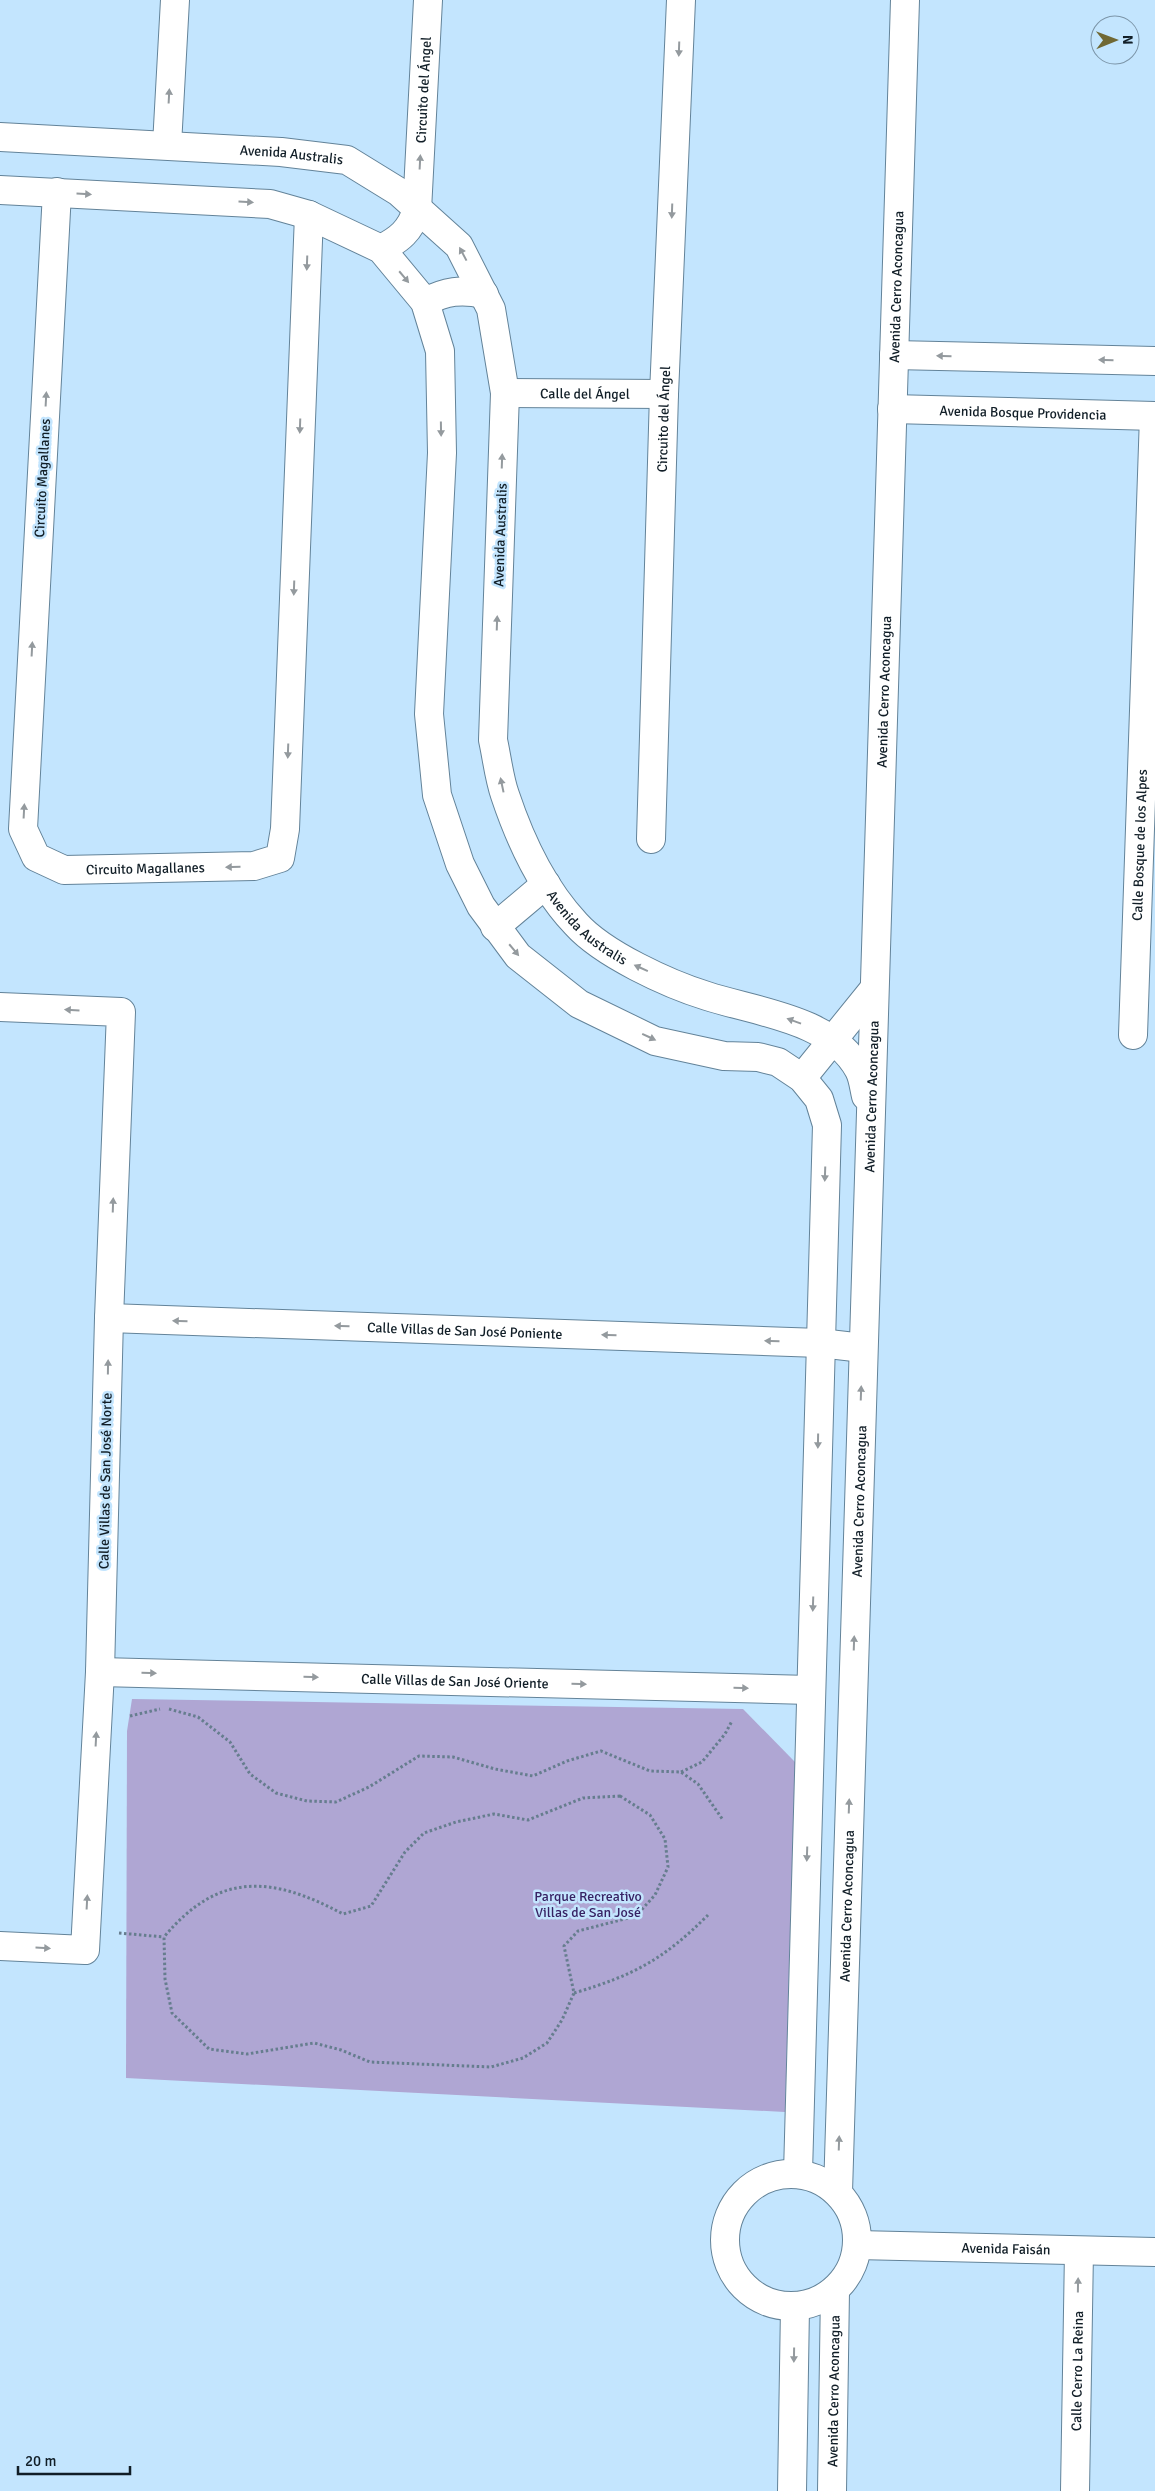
<svg xmlns="http://www.w3.org/2000/svg" width="1155" height="2491" font-family="Signika,sans-serif">
<rect width="100%" height="100%" fill="#c3e5fe"/>
<polygon fill="#afa6d3" points="132,1699 743,1709 795,1762 785,2112 126,2078 127,1731"/>
<g fill="none" stroke-linecap="round" stroke-linejoin="round">
<g stroke="#638399" stroke-width="30">
<g id="street">
<path id="s1" d="M0 137 281 152 347 160 399 192 459 246 491 309 505 393 493 740C497 758 499 778 505 795 520 840 543 889 576 924 603 954 668 984 707 996 756 1012 832 1019 859 1070 863 1077 864 1088 866 1096"/>
<polyline points="167,145 175,0"/>
<polyline points="0,190 270,204 309,215 381,249 425,302 440,351 442,453 429,714 437,795 460,864 481,906 518,956 579,1004 655,1041 724,1056 758,1057 778,1062 802,1078 819,1099 827,1125 798,2173"/>
<path id="s2" d="M57 192 23 829 36 857 64 870 254 866 280 858 285 829 309 215"/>
<path id="s3" d="M381 249C400 239 410 231 417 210L428 0"/>
<path d="M425 302C446 291 461 289 484 294"/>
<polyline points="894,355 1155,361"/>
<path id="s4" d="M505 393 664 394"/>
<path id="s5" d="M892 409 1155 416"/>
<path id="s6" d="M651 839 664 394 681 0"/>
<polyline points="495,927 546,884"/>
<polyline points="0,1007 121,1012 109,1318 100,1672 85,1950 0,1946"/>
<path id="s7" d="M1133 1035 1154 416"/>
<polyline points="802,1078 874,989"/>
<path id="s8" d="M109 1318 820 1343 863 1348"/>
<path id="s9" d="M100 1672 810 1690"/>
<circle cx="791" cy="2240" r="66"/>
<path id="s10" d="M838 2192 905 0"/>
<path id="s11" d="M857 2245 1155 2252"/>
<polyline points="792,2491 795,2307"/>
<path id="s12" d="M832 2491 835 2290"/>
<path id="s13" d="M1075 2491 1079 2251"/>
</g>
</g>
<g stroke="#667d8e" stroke-width="3" stroke-dasharray="2.5 2.5" stroke-linecap="butt">
<polyline points="169,1709 198,1717 230,1742 250,1774 276,1793 307,1801 336,1802 369,1787 419,1756 453,1757 495,1769 533,1776 567,1761 601,1751 650,1771 681,1772 698,1784 723,1820"/>
<polyline points="130,1716 160,1709"/>
<polyline points="681,1772 702,1762 725,1734 732,1721"/>
<path d="M620 1796 650 1815 665 1839 668 1867 655 1895 636 1916 578 1931 564 1946 574 1993 562 2020 547 2043 523 2058 491 2067 370 2062 341 2050 314 2043 247 2054 209 2049 172 2013 165 1979 164 1937C219 1871 272 1876 343 1914L371 1906 405 1852 424 1833 456 1822 494 1814 528 1820 583 1798Z"/>
<polyline points="119,1933 164,1937"/>
<path d="M574 1993C634 1975 663 1960 708 1915"/>
</g>
<use href="#street" stroke="#fff" stroke-width="28"/>
</g>
<defs><path id="oneway-solid" d="M-6-.8H1V-3.2L6.5 0L1 3.2V.8H-6Z" transform="scale(1.25)"/></defs>
<g fill="#949a9e">
<use href="#oneway-solid" transform="translate(679 49) rotate(92)"/>
<use href="#oneway-solid" transform="translate(169 96) rotate(-87)"/>
<use href="#oneway-solid" transform="translate(420 162) rotate(-87)"/>
<use href="#oneway-solid" transform="translate(84 194) rotate(3)"/>
<use href="#oneway-solid" transform="translate(246 202) rotate(3)"/>
<use href="#oneway-solid" transform="translate(672 211) rotate(92)"/>
<use href="#oneway-solid" transform="translate(463 254) rotate(-118)"/>
<use href="#oneway-solid" transform="translate(307 263) rotate(92)"/>
<use href="#oneway-solid" transform="translate(404 277) rotate(50)"/>
<use href="#oneway-solid" transform="translate(944 356) rotate(-179)"/>
<use href="#oneway-solid" transform="translate(1106 360) rotate(-179)"/>
<use href="#oneway-solid" transform="translate(46 399) rotate(-87)"/>
<use href="#oneway-solid" transform="translate(300 426) rotate(92)"/>
<use href="#oneway-solid" transform="translate(441 429) rotate(89)"/>
<use href="#oneway-solid" transform="translate(502 461) rotate(-88)"/>
<use href="#oneway-solid" transform="translate(294 588) rotate(92)"/>
<use href="#oneway-solid" transform="translate(497 623) rotate(-88)"/>
<use href="#oneway-solid" transform="translate(32 649) rotate(-87)"/>
<use href="#oneway-solid" transform="translate(288 751) rotate(92)"/>
<use href="#oneway-solid" transform="translate(502 785) rotate(-102)"/>
<use href="#oneway-solid" transform="translate(24 811) rotate(-87)"/>
<use href="#oneway-solid" transform="translate(233 867) rotate(179)"/>
<use href="#oneway-solid" transform="translate(514 950) rotate(50)"/>
<use href="#oneway-solid" transform="translate(641 968) rotate(-156)"/>
<use href="#oneway-solid" transform="translate(72 1010) rotate(-177)"/>
<use href="#oneway-solid" transform="translate(794 1021) rotate(-160)"/>
<use href="#oneway-solid" transform="translate(649 1037) rotate(25)"/>
<use href="#oneway-solid" transform="translate(825 1174) rotate(92)"/>
<use href="#oneway-solid" transform="translate(113 1205) rotate(-88)"/>
<use href="#oneway-solid" transform="translate(180 1321) rotate(-178)"/>
<use href="#oneway-solid" transform="translate(342 1326) rotate(-178)"/>
<use href="#oneway-solid" transform="translate(609 1335) rotate(-178)"/>
<use href="#oneway-solid" transform="translate(772 1341) rotate(-178)"/>
<use href="#oneway-solid" transform="translate(108 1367) rotate(-89)"/>
<use href="#oneway-solid" transform="translate(861 1393) rotate(-88)"/>
<use href="#oneway-solid" transform="translate(818 1441) rotate(91)"/>
<use href="#oneway-solid" transform="translate(813 1604) rotate(92)"/>
<use href="#oneway-solid" transform="translate(854 1643) rotate(-88)"/>
<use href="#oneway-solid" transform="translate(149 1673) rotate(1)"/>
<use href="#oneway-solid" transform="translate(311 1677) rotate(1)"/>
<use href="#oneway-solid" transform="translate(579 1684) rotate(1)"/>
<use href="#oneway-solid" transform="translate(741 1688) rotate(2)"/>
<use href="#oneway-solid" transform="translate(96 1739) rotate(-87)"/>
<use href="#oneway-solid" transform="translate(849 1806) rotate(-88)"/>
<use href="#oneway-solid" transform="translate(807 1854) rotate(92)"/>
<use href="#oneway-solid" transform="translate(87 1902) rotate(-87)"/>
<use href="#oneway-solid" transform="translate(43 1948) rotate(3)"/>
<use href="#oneway-solid" transform="translate(839 2143) rotate(-88)"/>
<use href="#oneway-solid" transform="translate(1078 2285) rotate(-89)"/>
<use href="#oneway-solid" transform="translate(794 2355) rotate(91)"/>
</g>
<g text-anchor="middle" stroke-width="5" stroke-linejoin="round" paint-order="stroke">
<g font-size="14" fill="#111e27" stroke="#c3e5fe">
<text dy="5" stroke="none"><textPath href="#s3" startOffset="175">Circuito del Ángel</textPath></text>
<text dy="5" stroke="none"><textPath href="#s1" startOffset="292">Avenida Australis</textPath></text>
<text dy="5" stroke="none"><textPath href="#s10" startOffset="1906">Avenida Cerro Aconcagua</textPath></text>
<text dy="5" stroke="none"><textPath href="#s4" startOffset="80">Calle del Ángel</textPath></text>
<text dy="5" stroke="none"><textPath href="#s5" startOffset="131">Avenida Bosque Providencia</textPath></text>
<text dy="5" stroke="none"><textPath href="#s6" startOffset="420">Circuito del Ángel</textPath></text>
<text transform="translate(42 478) rotate(-87)" y="5">Circuito Magallanes</text>
<text transform="translate(500 535) rotate(-88)" y="5">Avenida Australis</text>
<text dy="5" stroke="none"><textPath href="#s10" startOffset="1501">Avenida Cerro Aconcagua</textPath></text>
<text dy="5" stroke="none"><textPath href="#s7" startOffset="190">Calle Bosque de los Alpes</textPath></text>
<text dy="5" stroke="none"><textPath href="#s2" startOffset="781">Circuito Magallanes</textPath></text>
<text dy="5" stroke="none"><textPath href="#s1" startOffset="1208">Avenida Australis</textPath></text>
<text dy="5" stroke="none"><textPath href="#s10" startOffset="1096">Avenida Cerro Aconcagua</textPath></text>
<text dy="5" stroke="none"><textPath href="#s8" startOffset="356">Calle Villas de San José Poniente</textPath></text>
<text transform="translate(105 1481) rotate(-89)" y="5">Calle Villas de San José Norte</text>
<text dy="5" stroke="none"><textPath href="#s10" startOffset="691">Avenida Cerro Aconcagua</textPath></text>
<text dy="5" stroke="none"><textPath href="#s9" startOffset="355">Calle Villas de San José Oriente</textPath></text>
<text dy="5" stroke="none"><textPath href="#s10" startOffset="286">Avenida Cerro Aconcagua</textPath></text>
<text dy="5" stroke="none"><textPath href="#s11" startOffset="149">Avenida Faisán</textPath></text>
<text dy="5" stroke="none"><textPath href="#s13" startOffset="120">Calle Cerro La Reina</textPath></text>
<text dy="5" stroke="none"><textPath href="#s12" startOffset="100">Avenida Cerro Aconcagua</textPath></text>
</g>
<g font-size="14" fill="#372263" stroke="#c3e5fe">
<text x="588" y="1901">Parque Recreativo<tspan x="588" dy="16">Villas de San José</tspan></text>
</g>
</g>
<g transform="translate(1115 40) rotate(89)"><circle r="24" fill="#c3e5fe" stroke="#7c95a8"/>
<path d="M0-4L9 19L0 12L-9 19Z" fill="#706834"/>
<text y="-8" font-size="14" font-weight="bold" text-anchor="middle" fill="#111e27">N</text>
</g>
<path d="M18 2466v8h112v-8" fill="none" stroke="#111e27" stroke-width="2.5"/>
<text x="25" y="2466" font-size="15" fill="#111e27" stroke="#c3e5fe" stroke-width="4" paint-order="stroke">20 m</text>
</svg>
